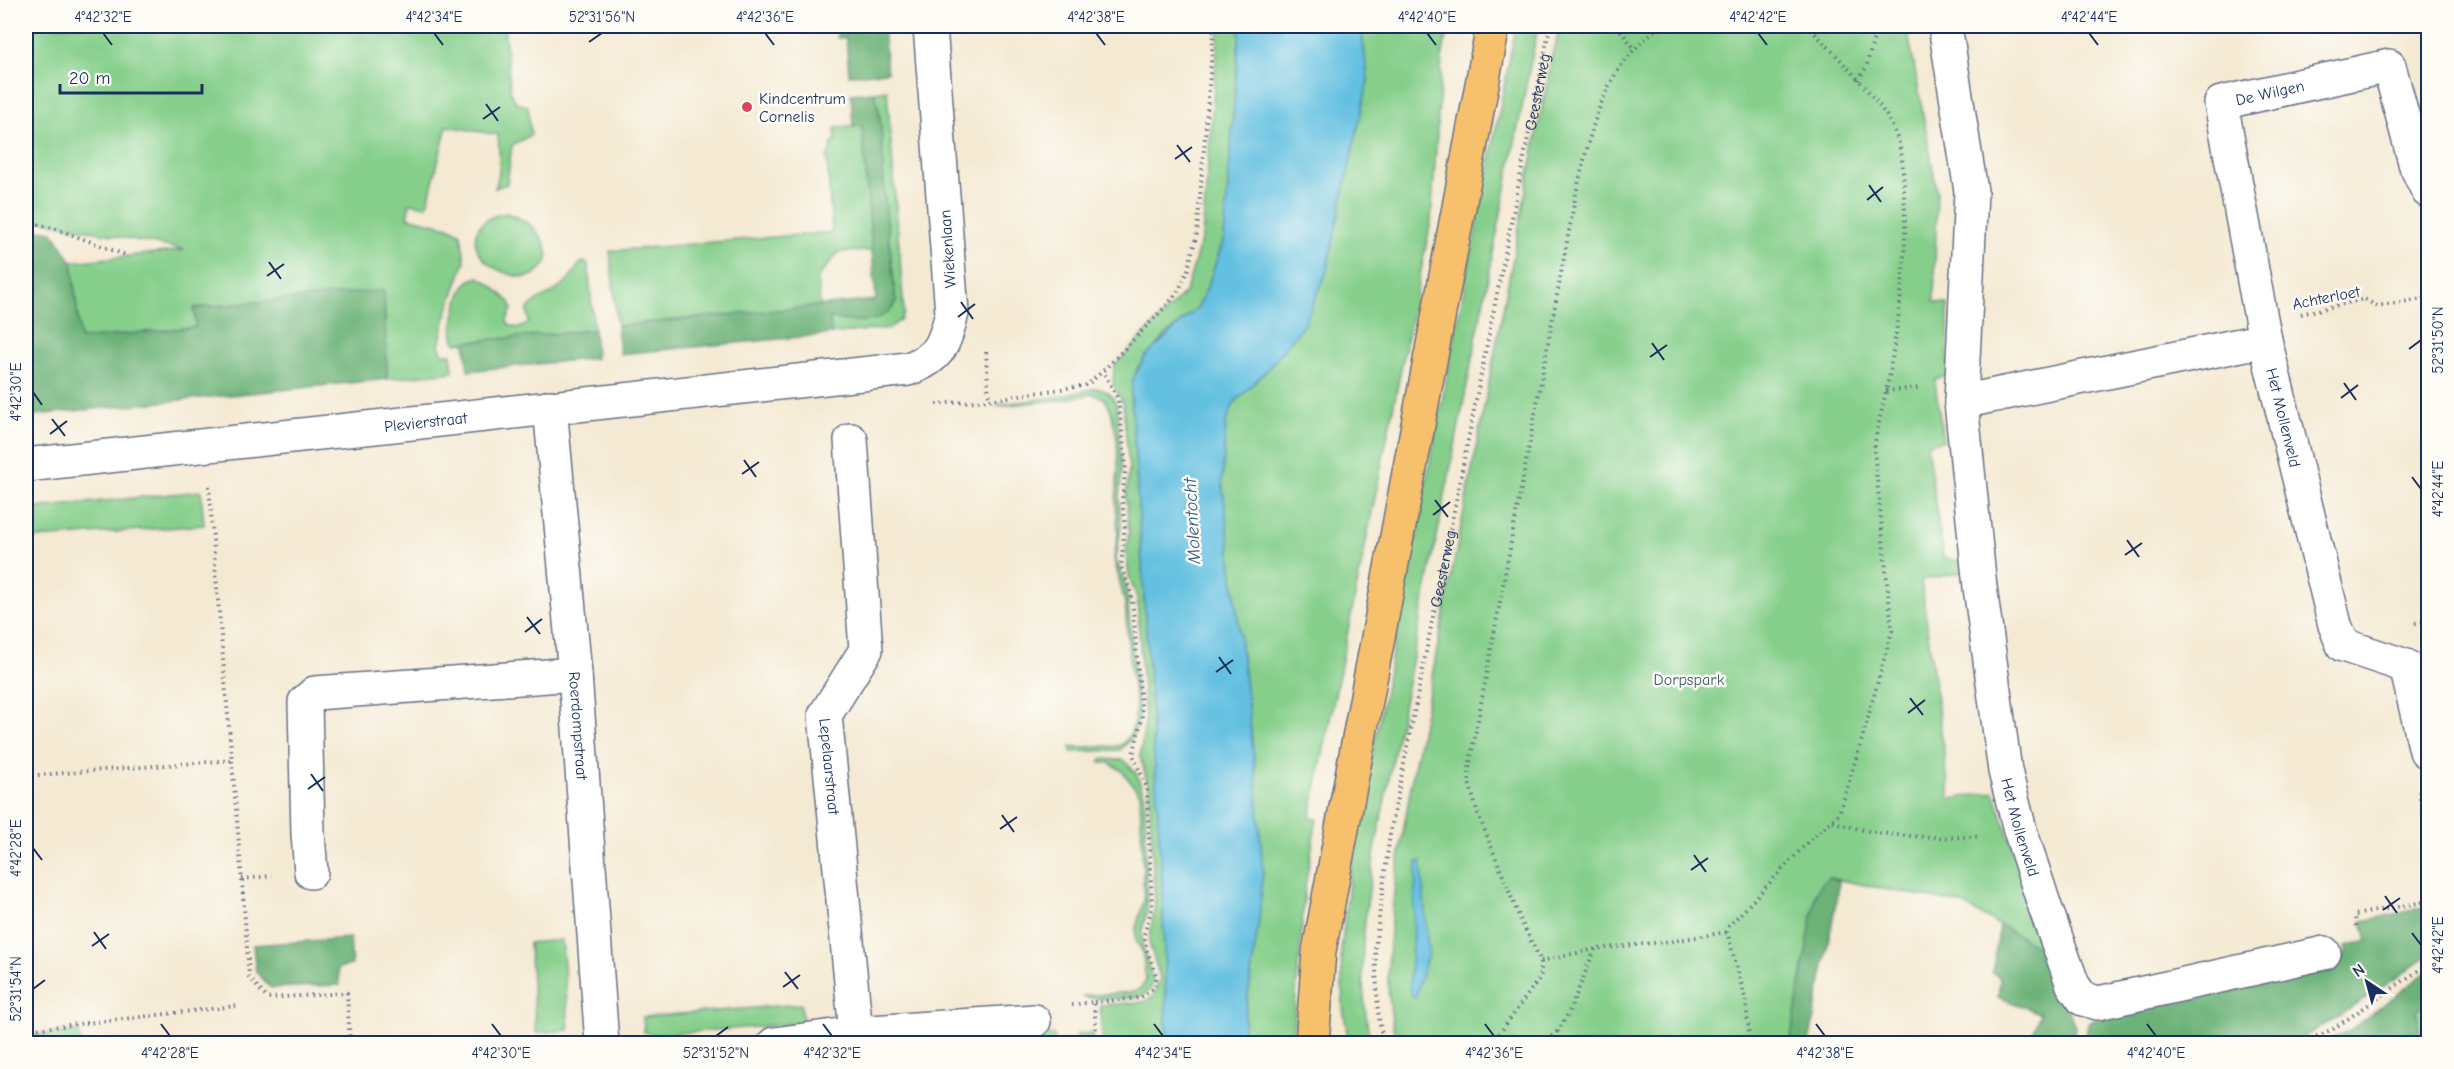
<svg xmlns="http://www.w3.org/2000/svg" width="2454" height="1069" font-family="'Comic Neue',sans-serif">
<rect width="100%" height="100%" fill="#fdfcf7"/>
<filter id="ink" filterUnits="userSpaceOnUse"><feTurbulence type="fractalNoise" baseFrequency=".0167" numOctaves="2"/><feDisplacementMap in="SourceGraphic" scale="12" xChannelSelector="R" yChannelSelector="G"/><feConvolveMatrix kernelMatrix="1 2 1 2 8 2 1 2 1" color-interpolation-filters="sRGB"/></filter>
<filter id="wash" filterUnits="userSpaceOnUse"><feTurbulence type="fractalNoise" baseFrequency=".008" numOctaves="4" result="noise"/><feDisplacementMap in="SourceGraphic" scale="24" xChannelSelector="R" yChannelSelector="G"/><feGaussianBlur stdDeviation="1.35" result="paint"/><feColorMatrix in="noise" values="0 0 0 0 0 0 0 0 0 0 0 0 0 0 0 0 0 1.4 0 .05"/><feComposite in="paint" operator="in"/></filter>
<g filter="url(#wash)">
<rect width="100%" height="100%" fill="#f4e9d2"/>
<g fill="#86cf8b" stroke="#507f74" stroke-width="1.5">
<path d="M26 26H504L511 94 517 103 528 106 531 135 512 145 507 184 495 188C502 171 499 153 498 135L447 126 427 206 410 203 407 217 449 227 461 234 465 261 446 315 439 345 443 354H451L453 372 387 379 384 291 194 308 196 327 80 339 72 262 185 250 27 218Z"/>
<polygon points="1219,26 1240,26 1224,238 1207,288 1198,307 1165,336 1137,368 1131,392 1162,880 1167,1043 1103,1043 1100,1005 1144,1002 1154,995 1160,977 1149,943 1155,903 1149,787 1140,757 1145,722 1137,598 1129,576 1126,553 1129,531 1126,497 1129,469 1123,403 1113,384 1114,366 1186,291 1202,237"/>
<polygon points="1361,26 1448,26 1442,58 1431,221 1310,818 1317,819 1305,886 1292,1043 1241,1043 1259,919 1255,767 1222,481 1226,422 1234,403 1266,371 1304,324 1368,80"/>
<path d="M1516 26H1538L1376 844C1369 890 1360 937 1363 983 1364 1004 1367 1024 1370 1043L1349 1044 1343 1008 1341 951 1352 857Z"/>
<path d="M1561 26H1907L1937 191 1934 302 1948 304V376L1935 379V381L1943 441 1927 444 1943 557 1964 563 1963 570 1959 573 1921 580 1950 799 1994 792 2048 953 1962 904 1829 878 1793 1043 1396 1044C1392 1019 1387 995 1388 970 1389 906 1402 842 1412 779L1553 51Z"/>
<path d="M887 90 904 313 901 319 890 328 831 334 830 317C850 324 885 324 896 302L885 201 879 110 874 92Z"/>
<polygon points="862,126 872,251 839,252 818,277 820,306 617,326 610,251 832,232 827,158 833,141 836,140 835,128"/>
<path d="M507 213C513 216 519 217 524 221 538 229 556 252 543 267 539 271 533 276 527 277 521 278 515 276 509 274 468 262 461 219 507 213Z"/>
<path d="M583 262 588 264 594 330 456 343C447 333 458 295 466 284 469 280 474 279 478 277 492 283 499 293 510 302L512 309 507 320 508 324C516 330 523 328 529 322L527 311C534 299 543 299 553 292 559 289 563 284 568 280 574 274 576 266 583 262Z"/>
<path d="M1095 388C1106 389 1115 396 1117 408L1122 472 1119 497 1121 526 1116 560 1126 585 1139 718 1132 738 1120 750 1071 752V747L1117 746 1123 744 1132 731 1136 705 1130 667 1125 603 1114 558 1118 533 1116 503 1118 467 1117 439 1111 411 1104 398 1092 394 1064 400 997 406V405L1062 396Z"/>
<polygon points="201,491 204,525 26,539 26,509"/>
<path d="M1101 759 1124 760 1136 773 1145 796 1147 911 1142 931V943L1153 981C1152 988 1148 993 1141 996 1131 999 1090 1000 1081 996L1134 992 1143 986 1146 979 1142 951 1136 941V928L1144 900 1140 794 1121 770 1110 763H1100Z"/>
<polygon points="562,940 569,1030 536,1033 529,943"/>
<polygon points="2428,1001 2428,1043 2420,1043 2417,1011"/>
<polygon points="801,1004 803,1021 794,1024 655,1035 644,1032 643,1017"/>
<polygon points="79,1031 80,1043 35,1043 34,1035"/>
<polygon points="1092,1033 1092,1043 1008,1044 1009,1039 1054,1035 1055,1041 1077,1040 1077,1034"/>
</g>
<g fill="#6cb277" stroke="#44706a" stroke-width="1.5">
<polygon points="836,26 883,26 887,72 849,75 846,38 837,38"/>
<path d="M874 92C884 124 882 157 884 190 887 228 892 265 896 302 884 325 851 324 830 317L831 334 620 354 617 326 876 300 862 126 853 127 851 94Z"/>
<polygon points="26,228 53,232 72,262 80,339 196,327 194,308 384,290 387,379 26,416"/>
<polygon points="594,330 596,358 468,371 465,342"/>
<polygon points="1829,878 1839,880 1838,892 1809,1043 1790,1043 1816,893 1823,882"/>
<path d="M2428 907V955C2407 972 2383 987 2360 1002 2334 1019 2312 1036 2282 1044H2084L2088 1023 2094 1020 2337 968 2335 956 2347 953 2346 946 2367 941 2362 921Z"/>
<polygon points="2000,925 2048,953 2075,1027 2073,1043 2029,1043 2040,1013 1998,997 2000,978 1992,973"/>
<polygon points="350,938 352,965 338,968 340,985 271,988 256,972 253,945"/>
<polygon points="2428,971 2428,1001 2417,1011 2420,1043 2322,1043 2350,1030"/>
</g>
<g fill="#63c0e1" stroke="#3f78a0" stroke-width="1.5">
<polygon points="1240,26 1361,26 1368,80 1326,274 1304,324 1266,371 1234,403 1226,422 1222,481 1255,767 1263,872 1259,919 1241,1043 1167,1043 1162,880 1131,392 1133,379 1145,357 1198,307 1207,288 1224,239"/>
<polygon points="1421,861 1428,953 1415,998 1411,997 1410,974 1417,862"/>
</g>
</g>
<g filter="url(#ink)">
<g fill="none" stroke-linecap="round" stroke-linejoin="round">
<g stroke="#677087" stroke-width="36">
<g id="minor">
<path id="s2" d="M1945 26 1971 191 1961 402 1980 587 2005 771 2020 830 2045 907 2073 985 2083 999 2098 1003 2324 953"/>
<path id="s3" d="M2265 340 2221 103 2389 66 2416 166 2428 191"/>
<path id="s4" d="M1961 402 2265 340 2335 625 2343 645 2406 666 2426 751"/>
<path id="s5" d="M550 407 575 674 602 1044"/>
<path id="s6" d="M851 440 866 650 825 715 856 1033"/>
<path id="s7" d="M26 465 908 369C940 358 944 345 952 313L930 26"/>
<polyline points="311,872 308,834 305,702 315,693 575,674"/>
<polyline points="774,1044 856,1033 1034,1021"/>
</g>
</g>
<g stroke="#677087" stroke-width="36">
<polyline id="major" points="1312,1044 1319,951 1493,26"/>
</g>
<g stroke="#677087" stroke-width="4" stroke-dasharray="1.5 4.5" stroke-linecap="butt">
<polyline points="1617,26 1634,48"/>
<polyline points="1858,80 1866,68 1877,26"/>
<polyline points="26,222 54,228 128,256"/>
<polyline points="2301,314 2364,299 2377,306 2428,298"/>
<polyline points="986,352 989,400"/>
<polyline points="1886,391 1921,388"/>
<polyline points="936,404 989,400 1087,385 1103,371"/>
<path d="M209 486C221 650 238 813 249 977L267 998 347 993 350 1044"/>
<polyline points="2415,623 2428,621"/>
<polyline points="26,776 233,760"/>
<polyline points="2419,791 2428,841"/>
<path d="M1833 821C1866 836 1944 840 1980 836"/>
<polyline points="242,879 272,876"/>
<polyline points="2356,926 2355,915 2428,901"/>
<polyline points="1541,961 1595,949 1673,941 1727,932"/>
<polyline points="1094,1002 1140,998 1154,988 1157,977 1147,951 1144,934 1152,908 1147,788 1133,755 1142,718 1133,609 1130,589 1121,567 1125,524 1122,500 1126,465 1118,399 1103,371 1169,303 1179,290 1188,269 1197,233 1214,26"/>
<polyline points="1072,1005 1094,1002 1097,1044"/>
<polyline points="26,1030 236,1006"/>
<polyline points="28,1030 28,1044"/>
<path id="s1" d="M1383 1044 1378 1011 1375 948 1390 834 1550 26"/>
<path d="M1492 1044 1538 980 1541 974V961L1521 921 1477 811 1469 782V768L1576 193C1593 125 1601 69 1661 26"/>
<polyline points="1542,1044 1558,1031"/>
<polyline points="1561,1044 1558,1031 1569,1012 1595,949"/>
<path d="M1750 1044 1746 1001 1727 932 1729 926 1809 841 1839 814 1860 746 1892 631 1874 449C1878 423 1885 398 1890 372 1900 309 1908 255 1904 190 1903 170 1903 150 1895 132 1880 97 1834 54 1808 26"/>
<polyline points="2300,1044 2333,1029 2428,964"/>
</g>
<use href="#minor" stroke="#fff" stroke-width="33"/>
<use href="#major" stroke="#f7c06c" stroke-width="33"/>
</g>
</g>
<path fill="none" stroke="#1b2f5e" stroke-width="2" d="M103 33 112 45M434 33 443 45M765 33 774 45M1096 33 1105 45M1427 33 1436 45M1758 33 1767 45M2089 33 2098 45M589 42 602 33M486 104 498 121M483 119 500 107M1177 145 1190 162M1175 159 1192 147M1869 185 1881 202M1867 200 1883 187M269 262 281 279M267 276 284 264M961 302 973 319M958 317 975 304M1652 343 1664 360M2409 349 2421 340M1650 357 1667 345M2344 383 2356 400M33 392 42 405M2341 398 2358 385M52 419 65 436M50 434 67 421M744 460 756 477M742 474 759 462M2412 477 2421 489M1435 500 1448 517M1433 515 1450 502M2127 540 2139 557M2125 555 2142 543M527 617 540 634M525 632 542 619M1219 657 1231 674M1216 672 1233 660M1910 698 1923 715M1908 713 1925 700M311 774 323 791M308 789 325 777M1002 815 1014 832M1000 829 1017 817M33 848 42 860M1694 855 1706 872M1691 870 1708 858M2385 896 2397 913M2383 910 2400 898M94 932 106 949M2412 933 2421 945M92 946 109 934M785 972 798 989M783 987 800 975M33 989 45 980M161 1024 170 1036M492 1024 501 1036M823 1024 832 1036M1154 1024 1163 1036M1485 1024 1494 1036M1816 1024 1825 1036M2147 1024 2156 1036M716 1036 728 1027"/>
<circle fill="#d1495b" stroke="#fdfcf7" stroke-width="2" cx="747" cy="107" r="6"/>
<g text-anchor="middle" stroke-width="5" stroke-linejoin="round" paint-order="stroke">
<g font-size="16" fill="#1b2f5e" stroke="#fdfcf7">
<text dy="6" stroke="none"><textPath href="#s1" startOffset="968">Geesterweg</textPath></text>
<text dy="6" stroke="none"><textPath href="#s3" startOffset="291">De Wilgen</textPath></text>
<text transform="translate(947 249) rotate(-94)" y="6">Wiekenlaan</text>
<text transform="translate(2326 297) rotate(-11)" y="6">Achterloet</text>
<text dy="6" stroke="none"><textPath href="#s4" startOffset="390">Het Mollenveld</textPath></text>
<text dy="6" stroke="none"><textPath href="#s7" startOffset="402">Plevierstraat</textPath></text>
<text dy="6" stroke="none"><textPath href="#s1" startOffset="482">Geesterweg</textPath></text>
<text dy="6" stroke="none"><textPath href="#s5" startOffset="320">Roerdompstraat</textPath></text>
<text dy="6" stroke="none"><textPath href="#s6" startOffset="339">Lepelaarstraat</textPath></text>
<text dy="6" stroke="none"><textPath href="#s2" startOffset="808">Het Mollenveld</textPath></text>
</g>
<g font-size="16" fill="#1b2f5e" stroke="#fdfcf7" text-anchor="start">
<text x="759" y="104">Kindcentrum<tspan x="759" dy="18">Cornelis</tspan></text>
</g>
<g font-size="16" fill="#3b5f6c" stroke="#fdfcf7">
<text x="1689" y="685">Dorpspark</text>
</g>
<g font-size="18" font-style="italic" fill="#315a85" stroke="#fdfcf7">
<text transform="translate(1192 521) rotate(-93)" y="6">Molentocht</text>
</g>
</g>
<rect width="2454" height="1069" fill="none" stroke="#fdfcf7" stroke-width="66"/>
<g transform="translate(2367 982) rotate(324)" stroke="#fdfcf7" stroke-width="4.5" paint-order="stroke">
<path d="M0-4.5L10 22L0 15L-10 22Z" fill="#1b2f5e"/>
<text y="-9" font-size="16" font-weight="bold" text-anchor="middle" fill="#1b2f5e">N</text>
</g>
<path d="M60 84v9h142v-9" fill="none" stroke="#1b2f5e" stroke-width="3"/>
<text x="69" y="84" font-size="18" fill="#1b2f5e" stroke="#fdfcf7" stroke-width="4.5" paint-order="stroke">20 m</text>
<rect x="33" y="33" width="2388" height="1003" fill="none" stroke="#1b2f5e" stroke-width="2"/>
<g font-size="15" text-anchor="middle" fill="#1b2f5e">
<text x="103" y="22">4°42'32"E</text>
<text x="434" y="22">4°42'34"E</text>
<text x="602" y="22">52°31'56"N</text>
<text x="765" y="22">4°42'36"E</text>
<text x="1096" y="22">4°42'38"E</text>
<text x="1427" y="22">4°42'40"E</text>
<text x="1758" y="22">4°42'42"E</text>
<text x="2089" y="22">4°42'44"E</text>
<text transform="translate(2438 340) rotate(-90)" y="5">52°31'50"N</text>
<text transform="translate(16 392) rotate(-90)" y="5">4°42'30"E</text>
<text transform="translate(2438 489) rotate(-90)" y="5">4°42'44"E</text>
<text transform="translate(16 848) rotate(-90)" y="5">4°42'28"E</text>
<text transform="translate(2438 945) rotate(-90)" y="5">4°42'42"E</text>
<text transform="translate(16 989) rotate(-90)" y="5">52°31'54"N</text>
<text x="170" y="1058">4°42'28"E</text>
<text x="501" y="1058">4°42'30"E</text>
<text x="716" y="1058">52°31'52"N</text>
<text x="832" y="1058">4°42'32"E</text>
<text x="1163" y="1058">4°42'34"E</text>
<text x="1494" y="1058">4°42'36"E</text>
<text x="1825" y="1058">4°42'38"E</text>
<text x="2156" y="1058">4°42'40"E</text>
</g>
</svg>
